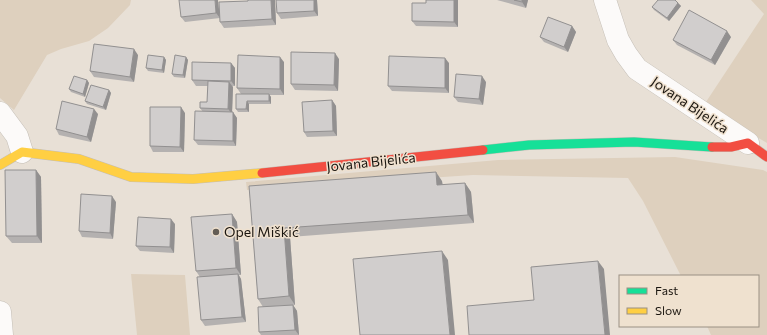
<svg xmlns="http://www.w3.org/2000/svg" width="767" height="335" font-family="Commissioner,sans-serif">
<rect width="100%" height="100%" fill="#e8e0d6"/>
<g fill="#ded0be">
<polygon points="0,0 131,0 130,5 108,28 89,41 61,49 47,55 14,110 0,98"/>
<polygon points="751,0 767,0 767,143 704,105 764,14"/>
<polygon points="675,157 763,170 767,172 767,335 711,335 707,326 758,326 758,276 681,276 643,201 628,178 473,175 247,190 246,182 498,160"/>
<polygon points="131,274 185,275 190,335 137,335"/>
</g>
<g fill="none" stroke-linecap="round" stroke-linejoin="round">
<g stroke="#c4beb6" stroke-width="23">
<g id="street">
<polyline points="605,0 618,40 626,54 637,69 748,143"/>
<polyline points="0,113 17,136 22,152"/>
<polyline points="0,312 2,335"/>
</g>
</g>
<g stroke="#c4beb6" stroke-width="10">
<polyline id="fast" points="483,150 529,145 634,142 712,147"/>
</g>
<g stroke="#c4beb6" stroke-width="10">
<polyline id="slow" points="0,165 22,152 79,159 131,177 193,179 262,173"/>
</g>
<g stroke="#c4beb6" stroke-width="10">
<g id="jam">
<polyline points="712,147 731,147 748,143 767,157"/>
<polyline points="262,173 483,150"/>
</g>
</g>
<use href="#street" stroke="#fcfaf9" stroke-width="22"/>
<use href="#fast" stroke="#16e098" stroke-width="9"/>
<use href="#slow" stroke="#ffcf43" stroke-width="9"/>
<use href="#jam" stroke="#f24e42" stroke-width="9"/>
</g>
<g fill="#b4b1b0">
<polygon points="248,0 275,0 276,25 224,28 220,22 220,18 185,22 181,17 220,11 248,1"/>
<polygon points="276,0 317,0 318,16 281,19 277,13"/>
<polygon points="458,0 458,27 416,26 412,21"/>
<polygon points="497,0 528,0 526,8"/>
<polygon points="678,3 681,6 669,21 654,10 652,7"/>
<polygon points="572,26 576,32 568,52 544,42 540,37"/>
<polygon points="731,37 715,65 677,45 673,40"/>
<polygon points="138,55 134,82 94,77 90,71"/>
<polygon points="164,57 166,60 164,73 148,71 146,68"/>
<polygon points="186,57 188,60 185,78 174,77 172,74"/>
<polygon points="339,59 338,91 295,90 291,84"/>
<polygon points="284,62 284,95 269,95 271,97 271,104 249,104 249,112 238,112 236,109 236,94 262,94 241,94 237,88"/>
<polygon points="231,63 235,68 235,86 232,86 233,87 232,112 237,118 236,146 198,145 194,140 203,112 200,108 207,102 208,86 196,86 192,80"/>
<polygon points="449,63 449,93 392,91 388,86"/>
<polygon points="87,80 89,83 85,97 71,92 69,89"/>
<polygon points="486,82 483,105 458,102 454,97"/>
<polygon points="109,90 111,93 106,110 87,104 85,101"/>
<polygon points="332,100 336,106 337,136 307,137 304,132"/>
<polygon points="185,113 184,152 153,152 150,146"/>
<polygon points="98,114 91,142 59,135 56,129"/>
<polygon points="36,170 41,177 42,243 12,243 6,236"/>
<polygon points="442,181 443,185 465,183 471,192 474,223 290,237 295,305 293,305 297,311 299,335 261,335 259,332 263,307 258,299 249,186"/>
<polygon points="116,202 113,239 82,237 79,231"/>
<polygon points="232,214 237,222 241,275 239,275 241,279 246,322 205,326 201,320 200,277 196,271"/>
<polygon points="175,224 174,253 140,251 136,246"/>
</g>
<g fill="#929090">
<polygon points="215,0 218,0 220,18 216,13"/>
<polygon points="271,0 275,0 276,25 272,19"/>
<polygon points="314,0 317,0 318,16 314,11"/>
<polygon points="454,0 458,0 458,27 454,22"/>
<polygon points="522,0 528,0 526,8 522,2"/>
<polygon points="678,3 681,6 669,21 667,18"/>
<polygon points="572,26 576,32 568,52 564,47"/>
<polygon points="727,31 731,37 715,65 711,60"/>
<polygon points="134,49 138,55 134,82 130,77"/>
<polygon points="335,53 339,59 338,91 334,85"/>
<polygon points="164,57 166,60 164,73 162,70"/>
<polygon points="186,57 188,60 185,78 183,75"/>
<polygon points="280,57 284,62 284,95 280,89"/>
<polygon points="445,58 449,63 449,93 445,88"/>
<polygon points="231,63 235,68 235,86 231,81"/>
<polygon points="482,76 486,82 483,105 479,99"/>
<polygon points="87,80 89,83 85,97 83,94"/>
<polygon points="229,82 233,87 232,114 228,109"/>
<polygon points="109,90 111,93 106,110 103,107"/>
<polygon points="269,94 271,97 271,104 269,101"/>
<polygon points="332,100 336,106 337,136 333,131"/>
<polygon points="247,101 249,104 249,112 246,109"/>
<polygon points="181,107 185,113 184,152 180,147"/>
<polygon points="94,109 98,114 91,142 87,137"/>
<polygon points="233,112 237,118 236,146 233,141"/>
<polygon points="36,170 41,177 42,243 37,236"/>
<polygon points="436,172 442,181 443,194 437,185"/>
<polygon points="465,183 471,192 474,223 468,215"/>
<polygon points="112,196 116,202 113,239 110,233"/>
<polygon points="232,214 237,222 241,275 236,268"/>
<polygon points="171,219 175,224 174,253 170,247"/>
<polygon points="284,228 290,237 295,305 289,296"/>
<polygon points="442,251 448,260 455,335 450,335"/>
<polygon points="598,261 604,269 610,335 605,335"/>
<polygon points="238,274 241,279 246,322 242,317"/>
<polygon points="293,305 297,311 299,335 295,330"/>
</g>
<g fill="#d1cecd" stroke="#929090">
<polygon points="179,0 215,0 216,13 181,17"/>
<polygon points="248,0 271,0 272,19 220,22 219,2 248,1"/>
<polygon points="276,0 314,0 314,11 277,13"/>
<polygon points="426,0 454,0 454,22 412,21 412,3 426,3"/>
<polygon points="514,0 522,0 522,2"/>
<polygon points="658,0 675,0 678,3 667,18 652,7"/>
<polygon points="689,10 727,31 711,60 673,40"/>
<polygon points="548,17 572,26 564,47 540,37"/>
<polygon points="94,44 134,49 130,77 90,71"/>
<polygon points="291,52 335,53 334,85 291,84"/>
<polygon points="148,55 164,57 162,70 146,68"/>
<polygon points="175,55 186,57 183,75 172,74"/>
<polygon points="238,55 280,57 280,89 237,88"/>
<polygon points="389,56 445,58 445,88 388,86"/>
<polygon points="192,62 231,63 231,81 192,80"/>
<polygon points="456,74 482,76 479,99 454,97"/>
<polygon points="74,76 87,80 83,94 69,89"/>
<polygon points="208,81 229,82 228,109 200,108 200,102 207,102"/>
<polygon points="91,85 109,90 103,107 85,101"/>
<polygon points="236,94 269,94 269,101 247,101 246,109 236,109"/>
<polygon points="332,100 333,131 304,132 302,102"/>
<polygon points="62,101 94,109 87,137 56,129"/>
<polygon points="150,107 181,107 180,147 150,146"/>
<polygon points="195,111 233,112 233,141 194,140"/>
<polygon points="5,170 36,170 37,236 6,236"/>
<polygon points="436,172 437,185 465,183 468,215 284,228 289,296 258,299 249,186"/>
<polygon points="81,194 112,196 110,233 79,231"/>
<polygon points="232,214 236,268 196,271 191,217"/>
<polygon points="138,217 171,219 170,247 136,246"/>
<polygon points="442,251 450,335 360,335 353,259"/>
<polygon points="598,261 605,335 469,335 467,306 534,300 531,267"/>
<polygon points="238,274 242,317 201,320 197,277"/>
<polygon points="293,305 295,330 259,332 258,307"/>
</g>
<circle fill="#635d55" stroke="#efe1cf" stroke-width="1.5" cx="216" cy="232" r="4"/>
<g text-anchor="middle" stroke-width="3" stroke-linejoin="round" paint-order="stroke">
<g font-size="14" fill="#1b1610" stroke="#efe1cf">
<text transform="translate(690 105) rotate(34)" y="5">Jovana Bijelića</text>
<text transform="translate(371 162) rotate(-6)" y="5">Jovana Bijelića</text>
</g>
<g font-size="14" fill="#1b1610" stroke="#efe1cf" text-anchor="start">
<text x="224" y="237">Opel Miškić</text>
</g>
</g>
<rect x="619" y="275" width="140" height="52" fill="#efe1cf" stroke="#9a9083"/>
<rect x="627" y="288" width="20" height="6" fill="#16e098" stroke="#9a9083"/>
<text x="655" y="295" font-size="12" fill="#1b1610">Fast</text>
<rect x="627" y="308" width="20" height="6" fill="#ffcf43" stroke="#9a9083"/>
<text x="655" y="315" font-size="12" fill="#1b1610">Slow</text>
</svg>
